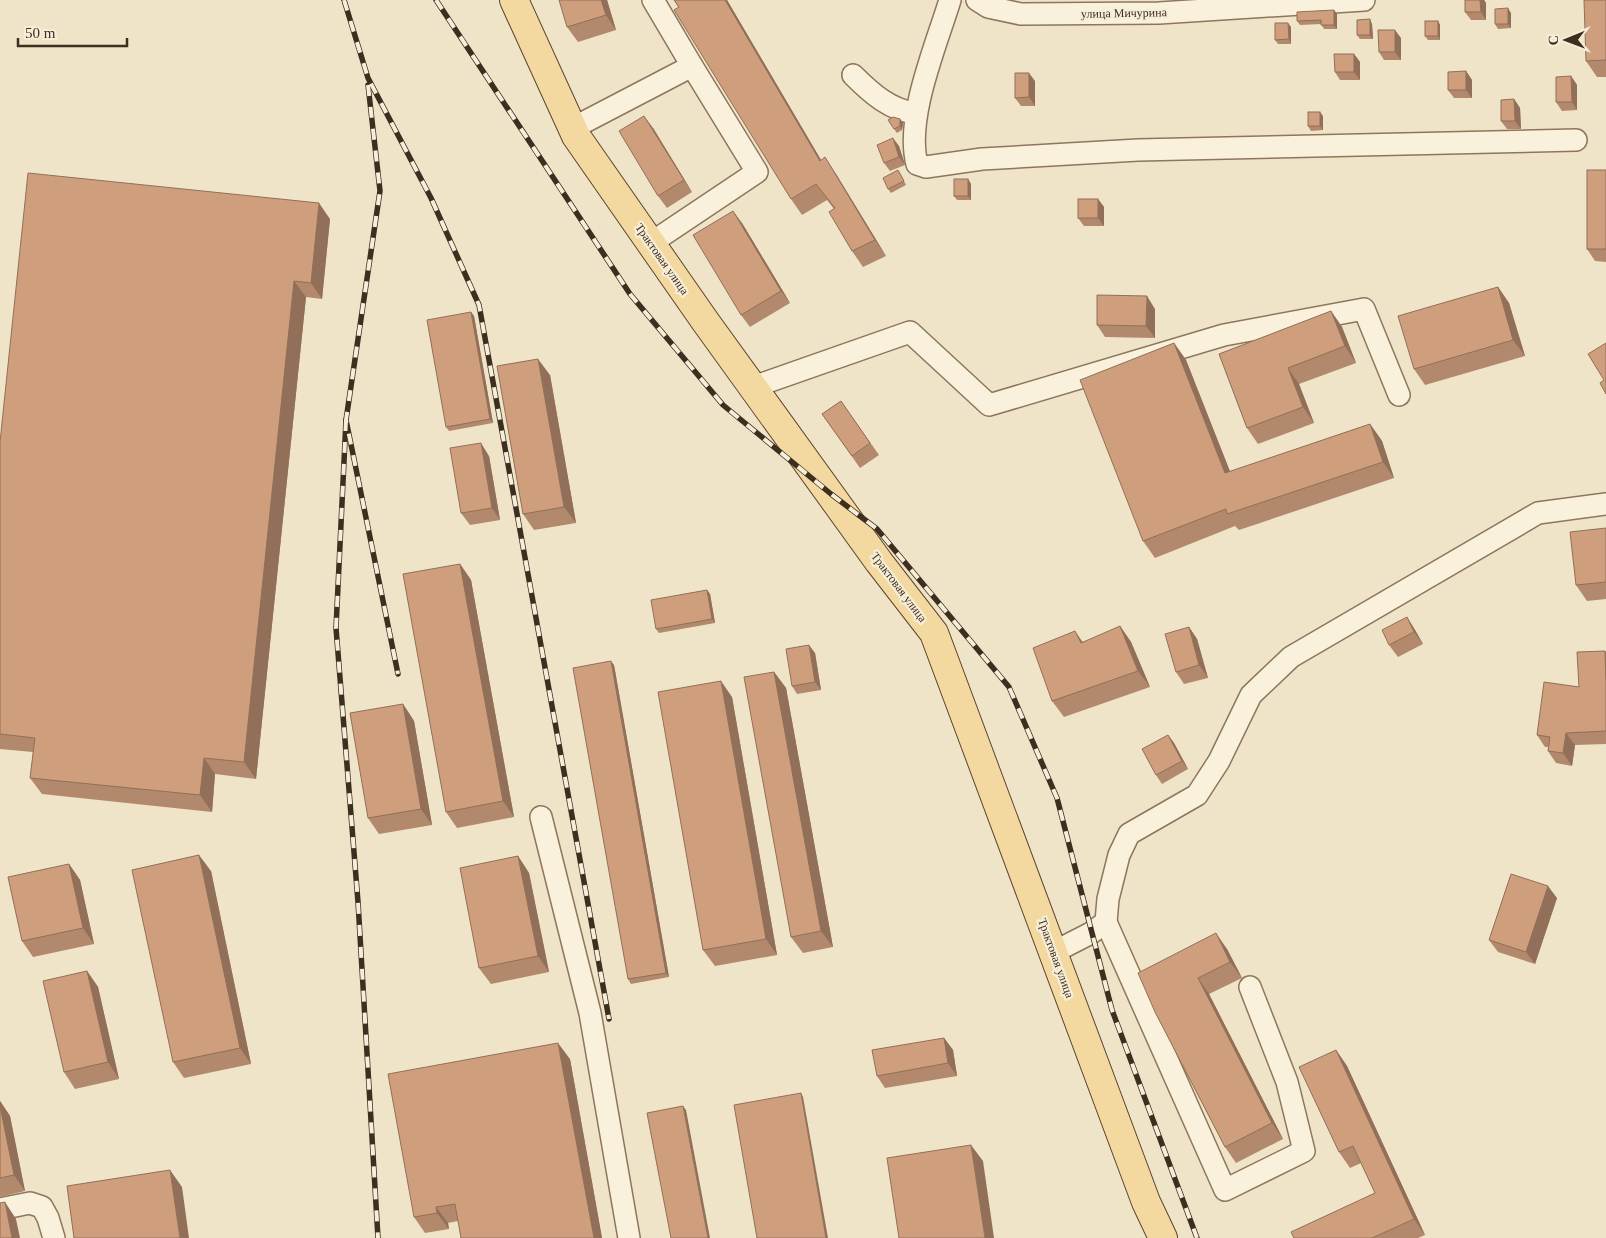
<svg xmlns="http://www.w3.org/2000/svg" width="1606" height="1238" font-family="Georgia,serif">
<rect width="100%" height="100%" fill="#f0e4c8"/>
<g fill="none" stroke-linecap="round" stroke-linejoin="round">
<g stroke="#8d765c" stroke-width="24">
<g id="minor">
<polyline points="653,0 692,66"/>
<path d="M950 0C936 46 905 118 917 164L926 167 982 159 1138 150 1576 140"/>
<polyline points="977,0 988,7 1021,14 1159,13 1364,0"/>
<path d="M853 75C871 93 891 111 916 113"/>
<polyline points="573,128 692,66 757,172 651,243"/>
<polyline points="753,387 910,332 989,405 1224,335 1364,309 1399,395"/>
<polyline points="541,817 590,1013 629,1238"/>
<polyline points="1106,922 1225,1190 1304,1151 1287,1082 1250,987"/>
<polyline points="1054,952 1091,933 1106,922 1108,899 1119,855 1129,834 1197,795 1219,761 1251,695 1291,657 1538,513 1606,504"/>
<polyline points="0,1209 30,1203 42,1207 48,1218 54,1238"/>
</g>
</g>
<g stroke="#5b4430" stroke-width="30">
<polyline id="major" points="514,0 576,136 705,321 879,562 934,633 1146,1202 1163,1238"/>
</g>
<use href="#minor" stroke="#faf1dc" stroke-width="21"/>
<use href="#major" stroke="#f3d9a0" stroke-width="28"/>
<g stroke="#3d2e20" stroke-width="5.5">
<g id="rail">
<polyline points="344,0 368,78 431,198 479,305 609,1019"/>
<polyline points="436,0 630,294 723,405 831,494 877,529 1009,687 1057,798 1112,1010 1197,1238"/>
<polyline points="368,85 380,191 346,420 398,674"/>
<polyline points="346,420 336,628 358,902 378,1238"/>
</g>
</g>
<use href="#rail" stroke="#f7eed8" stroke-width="4" stroke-dasharray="11" stroke-linecap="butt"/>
</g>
<g fill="#b2896c">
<polygon points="607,0 616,30 578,42 567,27"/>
<polygon points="674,0 727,0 821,160 836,174 886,256 863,267 852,251 834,209 827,200 802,215 791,199"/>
<polygon points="1465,0 1484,0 1486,3 1486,20 1471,20 1465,12"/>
<polygon points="1606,0 1606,77 1597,77 1586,61"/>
<polygon points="1334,10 1337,14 1337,29 1324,29 1321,24 1300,25 1297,21"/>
<polygon points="1511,13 1511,28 1498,29 1495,24"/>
<polygon points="1438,21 1440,25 1440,40 1428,40 1425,36"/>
<polygon points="1372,24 1373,39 1360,39 1357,35"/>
<polygon points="1291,27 1291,44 1278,44 1275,40"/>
<polygon points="1401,38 1401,60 1384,60 1379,52"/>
<polygon points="1354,54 1360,62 1360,80 1340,80 1335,72"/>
<polygon points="1466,71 1472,80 1472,98 1454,98 1448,90"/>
<polygon points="1571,76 1577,85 1577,110 1562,111 1556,102"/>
<polygon points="1035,81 1035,106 1021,106 1015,98"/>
<polygon points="1514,99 1520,108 1521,129 1507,129 1501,121"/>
<polygon points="1323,116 1323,130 1311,131 1308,126"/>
<polygon points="900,119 903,123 902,130 897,133 894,129"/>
<polygon points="653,128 692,192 667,208 658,196"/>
<polygon points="899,146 905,165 890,171 884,163"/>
<polygon points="1606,170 1606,262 1595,261 1587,249"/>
<polygon points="901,175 906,185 891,193 888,189"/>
<polygon points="968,179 971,184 971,200 957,200 954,196"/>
<polygon points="1098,199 1104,207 1104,226 1084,226 1078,218"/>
<polygon points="330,219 322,299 306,297 256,779 215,774 212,812 42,794 30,778 33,752 0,749 0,442"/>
<polygon points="742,223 790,303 750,327 741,315"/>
<polygon points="1498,287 1509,303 1525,356 1425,385 1414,369"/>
<polygon points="1155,309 1155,338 1105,337 1097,325"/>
<polygon points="1331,311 1342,327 1356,363 1299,384 1314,423 1258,444 1247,428 1219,354"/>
<polygon points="471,312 474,316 493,423 449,431 446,427"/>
<polygon points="1174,343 1186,360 1230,472 1370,424 1382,441 1394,478 1239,530 1235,526 1155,558 1143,541"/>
<polygon points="550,375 576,523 534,530 523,514"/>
<polygon points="841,401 879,455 860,468 822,414"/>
<polygon points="489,456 500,520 470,525 461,513"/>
<polygon points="1606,528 1606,599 1587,601 1576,585"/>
<polygon points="460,564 471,580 514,817 457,828 446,812"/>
<polygon points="707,590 710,594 715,623 659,633 656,629"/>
<polygon points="1407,617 1415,630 1423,644 1398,657 1389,645"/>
<polygon points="1120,626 1131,642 1150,687 1064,717 1052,701"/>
<polygon points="1189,627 1197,639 1208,678 1184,684 1176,672"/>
<polygon points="1606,652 1606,744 1575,745 1572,766 1556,763 1548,751 1548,747 1545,747 1537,735 1579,687"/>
<polygon points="815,653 821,690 797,694 792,686"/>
<polygon points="614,665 669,977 631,984 628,979"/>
<polygon points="774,672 786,688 833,947 803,953 791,937"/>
<polygon points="732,697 777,955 715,966 703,950"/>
<polygon points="403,704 414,721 432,825 379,834 368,818"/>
<polygon points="1168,735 1174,743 1188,769 1162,784 1156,775"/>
<polygon points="518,856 529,873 549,972 491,984 479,968"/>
<polygon points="69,864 80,880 94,944 33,957 22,941"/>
<polygon points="211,871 251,1064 184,1078 173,1062"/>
<polygon points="1557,898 1535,964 1498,952 1489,940"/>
<polygon points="1227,949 1242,978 1209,994 1283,1139 1236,1163 1225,1147 1155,1012"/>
<polygon points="87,971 98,987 119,1079 75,1089 64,1072"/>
<polygon points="944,1038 953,1050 957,1076 885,1088 877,1076"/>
<polygon points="1336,1050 1347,1066 1425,1235 1418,1238 1294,1238 1375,1193 1361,1163 1350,1168 1339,1152"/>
<polygon points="570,1059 602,1238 461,1238 458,1221 448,1223 449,1229 425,1233 414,1217"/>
<polygon points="0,1101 10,1116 25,1191 0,1197"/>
</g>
<g fill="#916f58">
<polygon points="601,0 607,0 616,30 606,15"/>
<polygon points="725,0 727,0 831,177 820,161"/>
<polygon points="1480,0 1484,0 1486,3 1486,20 1481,12"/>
<polygon points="1508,8 1511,13 1511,28 1508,24"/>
<polygon points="1334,10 1337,14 1337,29 1334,25"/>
<polygon points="1370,19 1372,24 1373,39 1370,35"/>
<polygon points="1438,21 1440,25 1440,40 1438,36"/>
<polygon points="1288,23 1291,27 1291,44 1289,39"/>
<polygon points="1395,30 1401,38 1401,60 1395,52"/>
<polygon points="1354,54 1360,62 1360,80 1354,72"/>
<polygon points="1466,71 1472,80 1472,98 1466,90"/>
<polygon points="1029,73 1035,81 1035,106 1029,97"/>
<polygon points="1571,76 1577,85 1577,110 1572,102"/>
<polygon points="1514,99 1520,108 1521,129 1515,121"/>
<polygon points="1320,112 1323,116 1323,130 1320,126"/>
<polygon points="644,116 653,128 692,192 684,180"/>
<polygon points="900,119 903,123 902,130 900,126"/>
<polygon points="893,138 899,146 905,165 899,157"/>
<polygon points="825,157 836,174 886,256 875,240"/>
<polygon points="968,179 971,184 971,200 968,196"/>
<polygon points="1098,199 1104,207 1104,226 1098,218"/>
<polygon points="319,203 330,219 322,299 311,283"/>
<polygon points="733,211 742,223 790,303 781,291"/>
<polygon points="294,281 306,297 256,779 244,762"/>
<polygon points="1498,287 1509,303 1525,356 1513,340"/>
<polygon points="1147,296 1155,309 1155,338 1146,326"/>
<polygon points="1331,311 1342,327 1356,363 1345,346"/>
<polygon points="471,312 474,316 493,423 490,419"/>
<polygon points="1174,343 1186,360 1237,489 1225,473"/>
<polygon points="538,359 550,375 576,523 564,507"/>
<polygon points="1288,368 1299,384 1314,423 1303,407"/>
<polygon points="1370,424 1382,441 1394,478 1383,462"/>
<polygon points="481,443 489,456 500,520 492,508"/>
<polygon points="460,564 471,580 514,817 503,801"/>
<polygon points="707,590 710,594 715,623 712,619"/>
<polygon points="1407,617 1415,630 1423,644 1414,632"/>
<polygon points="1120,626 1131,642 1150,687 1138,671"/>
<polygon points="1189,627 1197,639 1208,678 1199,665"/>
<polygon points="1075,631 1086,647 1081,643"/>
<polygon points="809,645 815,653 821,690 815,682"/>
<polygon points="1605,651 1606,652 1606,681"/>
<polygon points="611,661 614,665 669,977 666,973"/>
<polygon points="774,672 786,688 833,947 821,931"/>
<polygon points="721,681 732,697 777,955 766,939"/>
<polygon points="403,704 414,721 432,825 421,809"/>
<polygon points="1566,733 1575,745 1572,766 1563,753"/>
<polygon points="1168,735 1174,743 1188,769 1182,761"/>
<polygon points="204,758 215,774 212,812 200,795"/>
<polygon points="199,855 211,871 251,1064 240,1048"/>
<polygon points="518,856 529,873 549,972 538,956"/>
<polygon points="69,864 80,880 94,944 83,928"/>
<polygon points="1548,886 1557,898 1535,964 1526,952"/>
<polygon points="1216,933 1227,949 1242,978 1230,962"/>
<polygon points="87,971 98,987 119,1079 108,1062"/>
<polygon points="1198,978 1209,994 1283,1139 1272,1123"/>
<polygon points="944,1038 953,1050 957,1076 948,1063"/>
<polygon points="558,1043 570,1059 602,1238 594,1238"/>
<polygon points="1336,1050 1347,1066 1425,1235 1414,1219"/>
<polygon points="801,1093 803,1097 828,1238 826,1238"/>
<polygon points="0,1101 10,1116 25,1191 14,1175 0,1106"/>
<polygon points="683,1106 686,1110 710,1238 708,1238"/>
<polygon points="971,1145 983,1161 994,1238 985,1238"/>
<polygon points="170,1170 182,1187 189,1238 180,1238"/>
<polygon points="5,1202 16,1219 20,1238 12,1238"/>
<polygon points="436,1207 448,1223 449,1229 437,1213"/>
</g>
<g fill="#cf9f7d" stroke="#916f58">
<polygon points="559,0 601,0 606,15 567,27"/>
<polygon points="674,0 725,0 820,161 825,157 875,240 852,251 829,212 835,208 816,184 791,199 674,10 679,7"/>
<polygon points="1465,0 1480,0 1481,12 1465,12"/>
<polygon points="1584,0 1606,0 1606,60 1586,61"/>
<polygon points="1508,8 1508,24 1495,24 1495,9"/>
<polygon points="1334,10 1334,25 1321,25 1321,20 1297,21 1297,12"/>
<polygon points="1370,19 1370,35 1357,35 1357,20"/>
<rect x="1425" y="21" width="13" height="15"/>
<polygon points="1275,23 1288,23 1289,39 1275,40"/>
<polygon points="1378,30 1395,30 1395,52 1379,52"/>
<polygon points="1334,54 1354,54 1354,72 1335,72"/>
<polygon points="1466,71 1466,90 1448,90 1448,72"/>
<polygon points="1015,73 1029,73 1029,97 1015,98"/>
<polygon points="1571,76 1572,102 1556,102 1556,77"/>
<polygon points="1514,99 1515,121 1501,121 1501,100"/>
<rect x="1308" y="112" width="12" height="14"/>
<polygon points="644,116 684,180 658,196 619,131"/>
<polygon points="893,117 900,119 900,126 894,129 888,120"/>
<polygon points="893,138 899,157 884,163 877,145"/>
<polygon points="898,170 904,181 888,189 883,178"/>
<rect x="1587" y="170" width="19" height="79"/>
<polygon points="28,173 319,203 311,283 294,281 244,762 204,758 200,795 30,778 35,738 0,734 0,442"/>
<rect x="954" y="179" width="14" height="17"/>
<rect x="1078" y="199" width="20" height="19"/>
<polygon points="733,211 781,291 741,315 693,235"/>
<polygon points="1498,287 1513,340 1414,369 1398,316"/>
<polygon points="1097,295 1147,296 1146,326 1097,325"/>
<polygon points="1331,311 1345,346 1288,368 1303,407 1247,428 1219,354"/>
<polygon points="471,312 490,419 446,427 427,320"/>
<polygon points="1174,343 1225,473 1370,424 1383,462 1227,514 1226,509 1143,541 1080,380"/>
<polygon points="1606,343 1606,394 1600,383 1604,380 1588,354"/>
<polygon points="538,359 564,507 523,514 497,366"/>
<polygon points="841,401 870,443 852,456 822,414"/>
<polygon points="481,443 492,508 461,513 450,448"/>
<polygon points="1606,528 1606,582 1576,585 1570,532"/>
<polygon points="460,564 503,801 446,812 403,574"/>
<polygon points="707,590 712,619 656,629 651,600"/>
<polygon points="1407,617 1414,632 1389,645 1382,630"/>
<polygon points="1120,626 1138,671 1052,701 1033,648 1075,631 1081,643"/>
<polygon points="1189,627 1199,665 1176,672 1165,634"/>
<polygon points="809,645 815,682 792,686 786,649"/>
<polygon points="1605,651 1606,681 1606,731 1566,733 1563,753 1548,751 1550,737 1537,735 1544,682 1579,687 1577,652"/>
<polygon points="611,661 666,973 628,979 573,668"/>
<polygon points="774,672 821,931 791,937 744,677"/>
<polygon points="721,681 766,939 703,950 658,692"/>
<polygon points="403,704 421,809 368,818 350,713"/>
<polygon points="1168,735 1182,761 1156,775 1142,749"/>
<polygon points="199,855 240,1048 173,1062 132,870"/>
<polygon points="518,856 538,956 479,968 460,868"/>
<polygon points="69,864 83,928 22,941 8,877"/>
<polygon points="1511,874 1548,886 1526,952 1489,940"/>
<polygon points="1216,933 1230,962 1198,978 1272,1123 1225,1147 1155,1012 1138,973"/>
<polygon points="87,971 108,1062 64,1072 43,981"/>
<polygon points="944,1038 948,1063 877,1076 872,1050"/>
<polygon points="558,1043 594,1238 461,1238 455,1204 436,1207 437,1213 414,1217 388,1074"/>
<polygon points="1336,1050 1414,1219 1372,1238 1294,1238 1291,1232 1375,1193 1353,1146 1339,1152 1299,1067"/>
<polygon points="801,1093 826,1238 757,1238 734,1105"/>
<polygon points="0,1106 14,1175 0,1178"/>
<polygon points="683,1106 708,1238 671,1238 647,1113"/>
<polygon points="971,1145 985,1238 899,1238 887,1158"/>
<polygon points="170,1170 180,1238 74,1238 67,1186"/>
<polygon points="5,1202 12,1238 0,1238 0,1203"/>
</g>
<g text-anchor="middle" stroke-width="4.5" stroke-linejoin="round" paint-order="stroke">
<g font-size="12" fill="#3d2e20" stroke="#f7eed8">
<text transform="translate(1124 13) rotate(-1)" y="4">улица Мичурина</text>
<text transform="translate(662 259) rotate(55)" y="4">Трактовая улица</text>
<text transform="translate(899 587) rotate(53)" y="4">Трактовая улица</text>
<text transform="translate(1056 958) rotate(70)" y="4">Трактовая улица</text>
</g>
</g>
<g transform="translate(1566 40) rotate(269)" stroke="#f7eed8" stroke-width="4" paint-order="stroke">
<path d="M0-4L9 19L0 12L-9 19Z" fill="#3d2e20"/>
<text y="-8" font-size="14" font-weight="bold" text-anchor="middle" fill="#3d2e20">С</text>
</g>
<path d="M18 38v8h109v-8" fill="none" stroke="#3d2e20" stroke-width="2.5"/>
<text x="25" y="38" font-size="15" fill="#3d2e20" stroke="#f7eed8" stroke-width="4" paint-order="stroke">50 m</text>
</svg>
